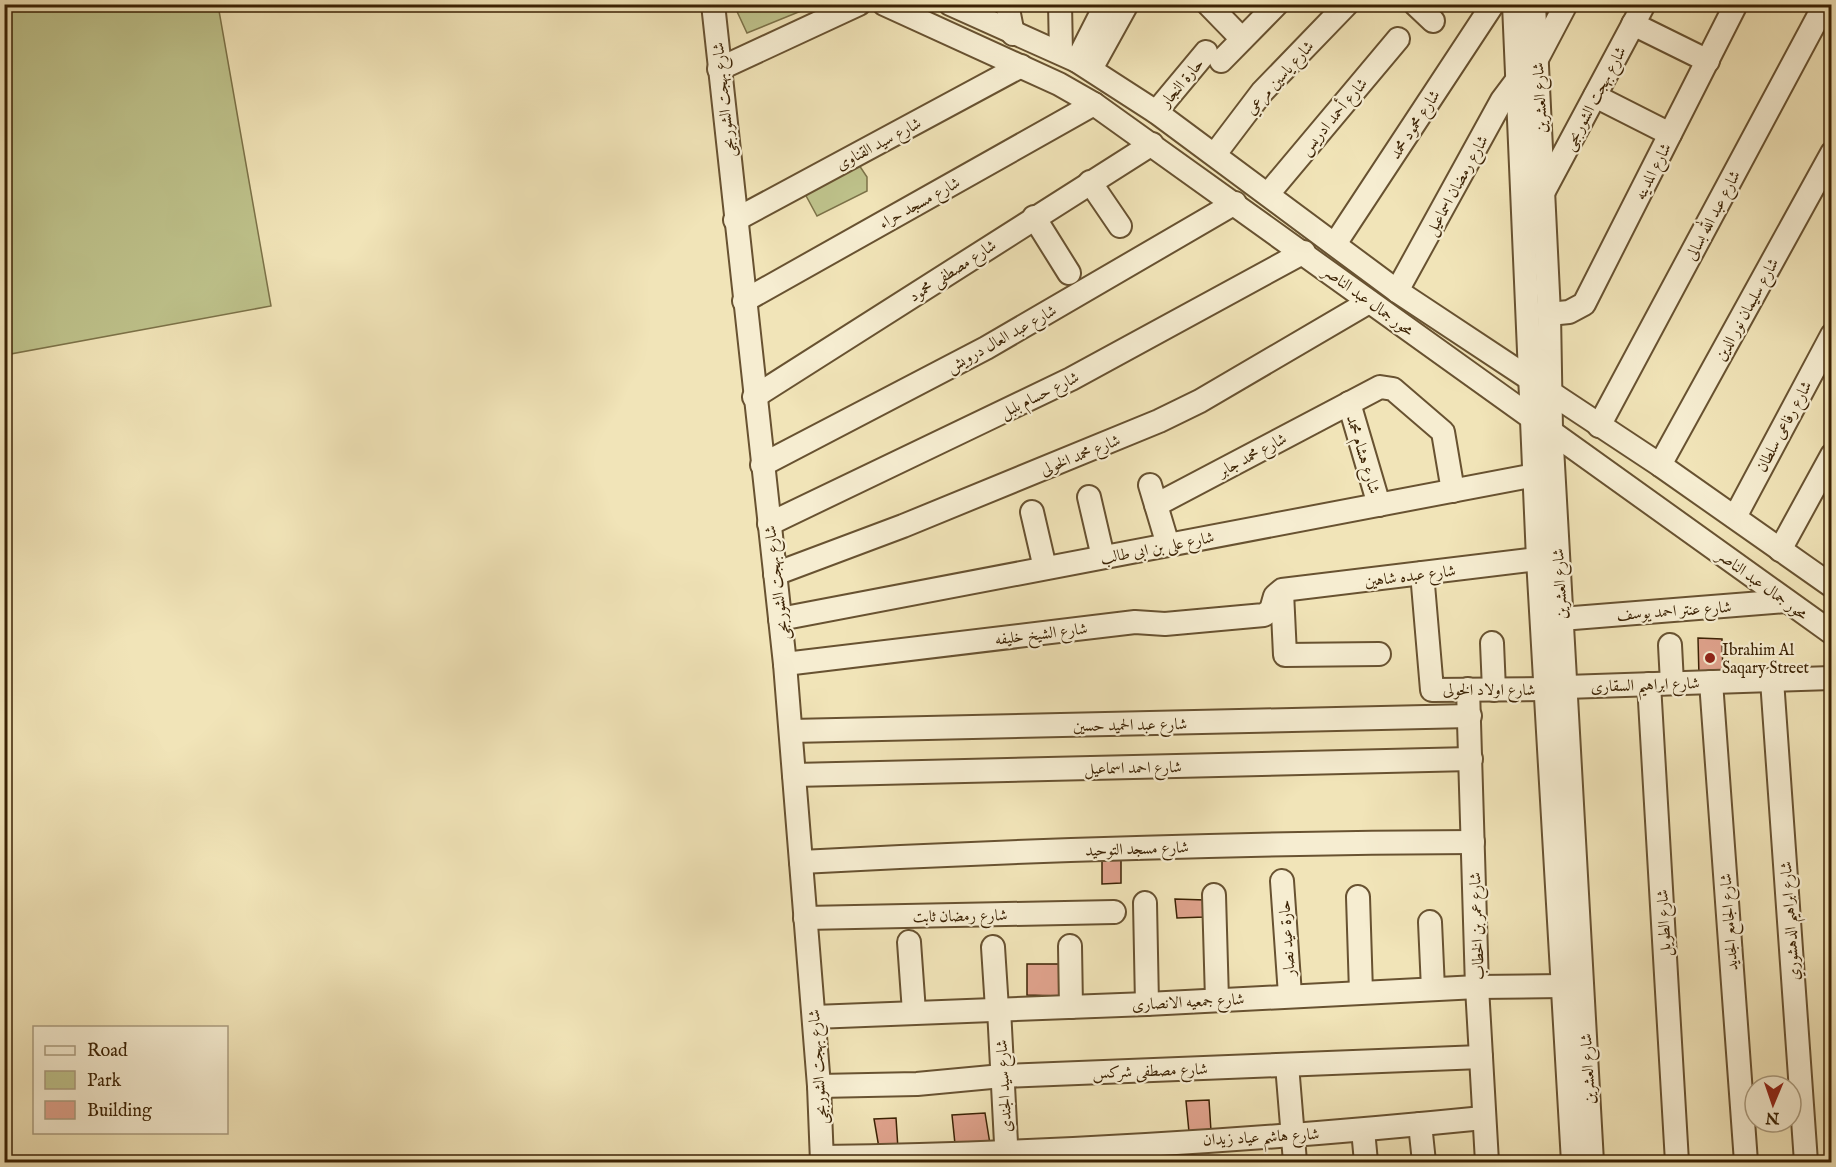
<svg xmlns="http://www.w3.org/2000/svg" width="1836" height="1167" font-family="'IM FELL English',Amiri,serif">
<rect width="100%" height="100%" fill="#f1e4b8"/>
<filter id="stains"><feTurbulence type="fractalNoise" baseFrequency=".00333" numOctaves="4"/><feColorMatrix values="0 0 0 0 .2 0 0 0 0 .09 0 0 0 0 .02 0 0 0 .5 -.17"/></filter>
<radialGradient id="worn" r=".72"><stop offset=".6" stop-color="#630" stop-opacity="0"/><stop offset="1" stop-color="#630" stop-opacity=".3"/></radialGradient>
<g fill="#bec28b" stroke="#7c7248" stroke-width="1.5">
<polygon points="5,4 218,5 271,306 5,355"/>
<polygon points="734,5 806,5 806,9 747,33"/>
<polygon points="853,156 867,177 867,191 817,216 804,192"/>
</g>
<g fill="#dfa28c" stroke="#3b2204" stroke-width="1.5">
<polygon points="1698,638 1722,639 1723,677 1699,677"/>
<polygon points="1102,859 1121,859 1121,883 1102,884"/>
<polygon points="1175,899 1205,900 1205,917 1177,918"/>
<polygon points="1027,964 1059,964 1059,996 1027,995"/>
<polygon points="1209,1100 1211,1131 1189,1132 1186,1101"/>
<polygon points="985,1113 990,1144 955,1144 952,1115"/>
<polygon points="896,1118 898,1149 879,1148 874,1119"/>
<polygon points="1099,1151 1099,1162 1065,1162 1065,1153"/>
</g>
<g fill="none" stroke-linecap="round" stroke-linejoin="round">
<g stroke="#685231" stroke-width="26">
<g id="minor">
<polyline points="713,4 785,664 819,1086 822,1162"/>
<polyline points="884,4 1059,84 1094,104 1832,633"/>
<polyline points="950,4 1077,61 1156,112 1397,291 1660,465 1832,586"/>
<polyline points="1007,4 1013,34"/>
<polyline points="1060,4 1061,53"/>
<polyline points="1208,4 1242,39"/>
<polyline points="1415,4 1433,21"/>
<polyline points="1514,4 1538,559 1573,1162"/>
<polyline points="1534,4 1549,314 1551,429 1592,1162"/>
<polyline points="1633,24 1708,61"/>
<polyline points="1537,59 1566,4"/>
<polyline points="1077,61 1106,4"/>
<polyline points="1221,61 1277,4"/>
<polyline points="719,69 859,4"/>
<polyline points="1091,69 1127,4"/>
<polyline points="1595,96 1670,134"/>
<polyline points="1156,112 1206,52"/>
<polyline points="1215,154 1262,92 1347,4"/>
<polyline points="1090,182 1120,226"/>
<polyline points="1544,191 1644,4"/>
<polyline points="1268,194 1398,39"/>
<polyline points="1034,217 1069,273"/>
<polyline points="735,220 1021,66"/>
<polyline points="1335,244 1493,4"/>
<polyline points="1397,291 1502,100 1517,80"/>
<polyline points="744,301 1094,104"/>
<polyline points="1549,314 1569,312 1584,304 1736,4"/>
<polyline points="754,397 1152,144"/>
<polyline points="1349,403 1379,505"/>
<polyline points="1599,426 1825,4"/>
<polyline points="762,465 986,348 1235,203"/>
<polyline points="1660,465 1832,153"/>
<polyline points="1150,485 1168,545"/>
<polyline points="1089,497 1103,557"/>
<polyline points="1156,505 1380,387 1393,389 1443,432 1453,491"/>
<polyline points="1032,512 1045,568"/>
<polyline points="1735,517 1832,335"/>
<polyline points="769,524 1071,379 1304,252"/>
<polyline points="1780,550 1832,455"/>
<polyline points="1422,573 1432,690 1546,689"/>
<polyline points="775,574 903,526 1159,421 1200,401 1369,302"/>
<polyline points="1282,592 1285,655 1379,654"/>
<polyline points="780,619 1535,475"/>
<polyline points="1561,619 1786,601"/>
<polyline points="1492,643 1494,690"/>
<polyline points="1670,645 1672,683"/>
<polyline points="785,664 1135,622 1165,624 1264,615 1271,610 1275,596 1282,590 1538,559"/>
<polyline points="1772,680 1806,1162"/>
<polyline points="1711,682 1746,1162"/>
<polyline points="1649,684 1677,1162"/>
<polyline points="1566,687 1832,678"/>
<polyline points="1468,689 1477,987 1487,1162"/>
<polyline points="791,731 1470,716"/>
<polyline points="794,775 1471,759"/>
<path d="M801 862C1025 850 1249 843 1473 842"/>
<polyline points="1282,881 1290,995"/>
<polyline points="1214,895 1217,1000"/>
<polyline points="1358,897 1361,992"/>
<polyline points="1145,903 1147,1004"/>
<polyline points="805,918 1114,912"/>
<polyline points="1430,922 1433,989"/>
<polyline points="909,942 914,1012"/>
<polyline points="1070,946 1071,1007"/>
<polyline points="993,947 997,1009"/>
<polyline points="999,1009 1007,1162"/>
<polyline points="814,1017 1147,1004 1477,987 1563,986"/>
<polyline points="1287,1065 1295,1162"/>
<polyline points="819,1086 917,1084 1002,1076 1481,1057"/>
<polyline points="1420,1124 1424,1162"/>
<polyline points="1363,1130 1366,1162"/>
<path d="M822 1157C1042 1154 1264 1140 1483 1118"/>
</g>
</g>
<use href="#minor" stroke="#f6edd1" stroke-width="22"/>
</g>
<circle fill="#8f2418" stroke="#f6edd1" stroke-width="2" cx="1710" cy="658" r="6"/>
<g text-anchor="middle" stroke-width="4.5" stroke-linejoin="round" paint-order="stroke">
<g font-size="16" fill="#3b2204" stroke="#f6edd1">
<text transform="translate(1279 77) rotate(-48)" y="6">شارع ياسين مرعي</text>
<text transform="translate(1181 82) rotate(-50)" y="6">حارة النجار</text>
<text transform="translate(1539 98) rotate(-93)" y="6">شارع العشرين</text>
<text transform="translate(1594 98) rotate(-62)" y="6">شارع بهجت الشوربجى</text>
<text transform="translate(723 100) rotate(-96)" y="6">شارع بهجت الشوربجى</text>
<text transform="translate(1333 116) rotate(-50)" y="6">شارع أحمد ادريس</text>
<text transform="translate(1414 124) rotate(-57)" y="6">شارع محمود محمد</text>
<text transform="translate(878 143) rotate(-28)" y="6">شارع سيد القناوى</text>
<text transform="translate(1652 171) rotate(-63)" y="6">شارع المدينه</text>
<text transform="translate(1456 185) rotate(-61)" y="6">شارع رمضان اسماعيل</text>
<text transform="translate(919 202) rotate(-29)" y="6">شارع مسجد حراء</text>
<text transform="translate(1712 215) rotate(-62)" y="6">شارع عبد الله بسالى</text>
<text transform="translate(952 270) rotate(-33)" y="6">شارع مصطفى محمود</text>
<text transform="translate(1369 300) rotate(36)" y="6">محور جمال عبد الناصر</text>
<text transform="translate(1746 309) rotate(-61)" y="6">شارع سليمان نور الدين</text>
<text transform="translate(1001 338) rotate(-29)" y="6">شارع عبد العال درويش</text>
<text transform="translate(1039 394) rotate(-26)" y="6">شارع حسام بلبل</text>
<text transform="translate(1783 426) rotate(-62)" y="6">شارع رفاعى سلطان</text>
<text transform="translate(1080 454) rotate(-22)" y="6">شارع محمد الخولى</text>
<text transform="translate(1252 454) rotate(-28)" y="6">شارع محمد جابر</text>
<text transform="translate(1364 454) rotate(73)" y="6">شارع هشام محمد</text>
<text transform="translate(1157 547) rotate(-11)" y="6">شارع على بن ابى طالب</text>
<text transform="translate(1410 575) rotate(-7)" y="6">شارع عبده شاهين</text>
<text transform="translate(776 583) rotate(-97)" y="6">شارع بهجت الشوربجى</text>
<text transform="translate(1559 584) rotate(-93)" y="6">شارع العشرين</text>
<text transform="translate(1763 584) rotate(36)" y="6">محور جمال عبد الناصر</text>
<text transform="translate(1674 610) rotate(-4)" y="6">شارع عنتر احمد يوسف</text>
<text transform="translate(1041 633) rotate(-7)" y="6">شارع الشيخ خليفه</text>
<text transform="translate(1645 684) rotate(-2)" y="6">شارع ابراهيم السقارى</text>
<text x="1489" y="695">شارع اولاد الخولى</text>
<text transform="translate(1130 724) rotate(-1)" y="6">شارع عبد الحميد حسين</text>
<text transform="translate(1133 767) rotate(-1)" y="6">شارع احمد اسماعيل</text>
<text transform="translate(1137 848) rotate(-2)" y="6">شارع مسجد التوحيد</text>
<text transform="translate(960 915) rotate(-1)" y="6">شارع رمضان ثابت</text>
<text transform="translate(1789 921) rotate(-94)" y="6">شارع ابراهيم الدهشوري</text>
<text transform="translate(1728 922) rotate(-94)" y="6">شارع الجامع الجديد</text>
<text transform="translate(1663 923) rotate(-93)" y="6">شارع الطويل</text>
<text transform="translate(1476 926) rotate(-92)" y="6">شارع عمر بن الخطاب</text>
<text transform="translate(1286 938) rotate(-94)" y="6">حارة عيد نصار</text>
<text transform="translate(1188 1001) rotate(-3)" y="6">شارع جمعيه الانصارى</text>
<text transform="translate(817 1067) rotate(-94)" y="6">شارع بهجت الشوربجى</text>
<text transform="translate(1587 1069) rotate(-93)" y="6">شارع العشرين</text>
<text transform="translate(1150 1070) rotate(-2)" y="6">شارع مصطفى شركس</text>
<text transform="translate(1003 1086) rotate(-93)" y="6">شارع سيد الجندى</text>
<text transform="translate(1261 1136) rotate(-3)" y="6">شارع هاشم عياد زيدان</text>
</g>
<g font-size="16" fill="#3b2204" stroke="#f6edd1" text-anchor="start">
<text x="1722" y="655">Ibrahim Al<tspan x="1722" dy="18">Saqary Street</tspan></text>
</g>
</g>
<rect width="1836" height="1167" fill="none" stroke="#f1e4b8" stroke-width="24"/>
<rect x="6" y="6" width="1824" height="1155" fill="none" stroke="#3b2204" stroke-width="3"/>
<rect x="12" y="12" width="1812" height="1143" fill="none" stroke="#3b2204" stroke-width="1.5"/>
<rect x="33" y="1026" width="195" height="108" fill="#f6edd1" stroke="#ab9c7f" stroke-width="1.5"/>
<rect x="45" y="1046" width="30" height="9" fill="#f6edd1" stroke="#ab9c7f" stroke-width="1.5"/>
<text x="87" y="1056" font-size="18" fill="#3b2204">Road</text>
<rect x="45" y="1071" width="30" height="18" fill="#bec28b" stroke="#ab9c7f" stroke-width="1.5"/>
<text x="87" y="1086" font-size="18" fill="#3b2204">Park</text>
<rect x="45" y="1101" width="30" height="18" fill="#dfa28c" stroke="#ab9c7f" stroke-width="1.5"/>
<text x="87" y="1116" font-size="18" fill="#3b2204">Building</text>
<g transform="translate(1773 1104) rotate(182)"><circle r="28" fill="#f6edd1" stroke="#ab9c7f" stroke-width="1.5"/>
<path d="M0-4.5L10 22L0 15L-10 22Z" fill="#8f2418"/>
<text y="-9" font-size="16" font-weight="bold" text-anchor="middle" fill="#3b2204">N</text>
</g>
<rect width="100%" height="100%" filter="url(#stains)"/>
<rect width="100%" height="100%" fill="url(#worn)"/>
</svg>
